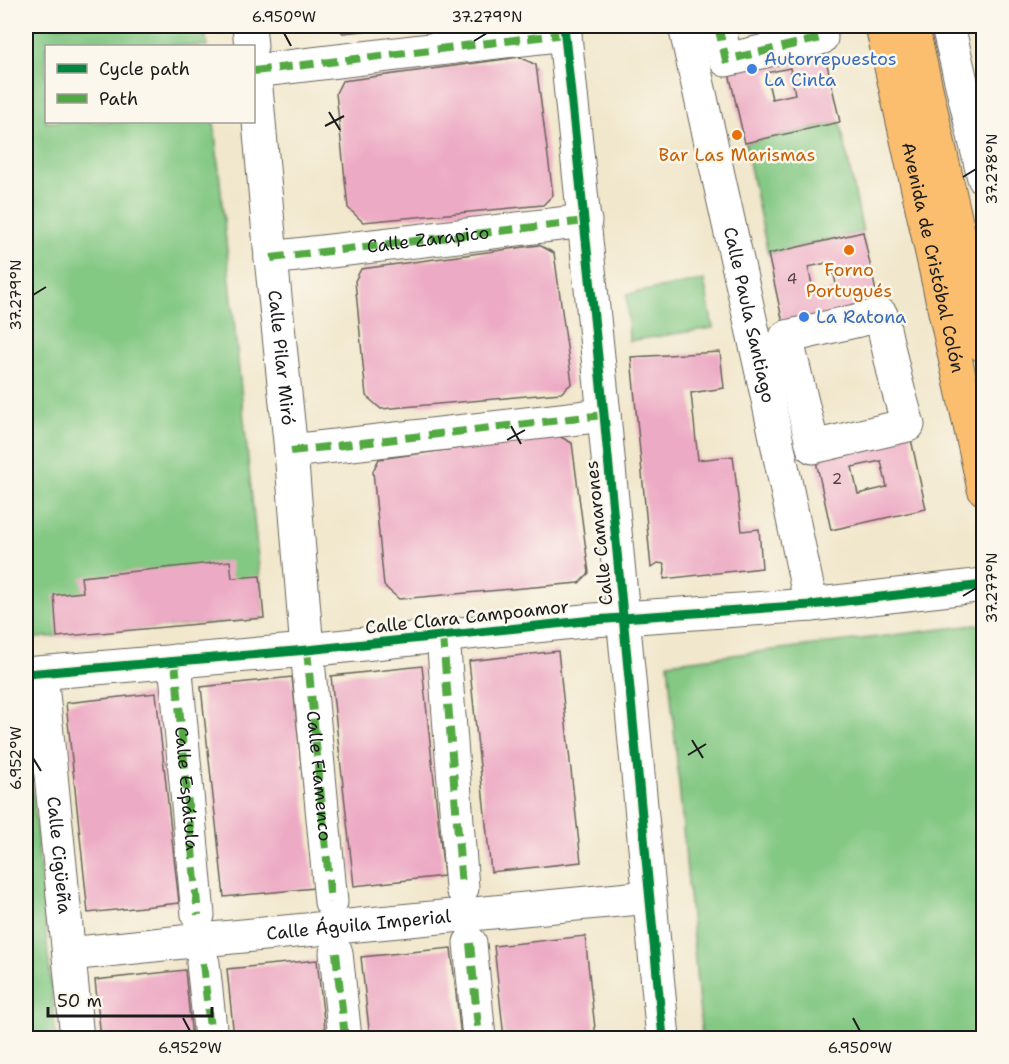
<svg xmlns="http://www.w3.org/2000/svg" width="1009" height="1064" font-family="'Shantell Sans',sans-serif">
<rect width="100%" height="100%" fill="#fbf7ec"/>
<filter id="ink" filterUnits="userSpaceOnUse"><feTurbulence type="fractalNoise" baseFrequency=".0167" numOctaves="2"/><feDisplacementMap in="SourceGraphic" scale="12" xChannelSelector="R" yChannelSelector="G"/><feConvolveMatrix kernelMatrix="1 2 1 2 8 2 1 2 1" color-interpolation-filters="sRGB"/></filter>
<filter id="wash" filterUnits="userSpaceOnUse"><feTurbulence type="fractalNoise" baseFrequency=".008" numOctaves="4" result="noise"/><feDisplacementMap in="SourceGraphic" scale="24" xChannelSelector="R" yChannelSelector="G"/><feGaussianBlur stdDeviation="1.35" result="paint"/><feColorMatrix in="noise" values="0 0 0 0 0 0 0 0 0 0 0 0 0 0 0 0 0 1.4 0 .05"/><feComposite in="paint" operator="in"/></filter>
<g filter="url(#wash)">
<rect width="100%" height="100%" fill="#f1e7cc"/>
<g fill="#83c883" stroke="#507250" stroke-width="1.5">
<polygon points="26,26 205,26 207,46 46,46 46,122 214,122 264,618 26,639"/>
<polygon points="840,122 863,232 768,254 745,143"/>
<polygon points="704,280 713,328 629,341 627,294"/>
<polygon points="982,624 984,629 983,1038 702,1038 668,663"/>
<polygon points="26,719 56,1038 26,1038"/>
</g>
<g id="blocks">
<g fill="#edaac4" fill-rule="evenodd">
<polygon points="335,26 403,26 403,27 343,33"/>
<path d="M821 38 840 122 745 143 726 60ZM790 68 795 94 772 99 766 73Z"/>
<polygon points="520,57 536,65 553,195 543,205 363,222 348,208 336,93 342,81"/>
<path d="M863 232 881 315 786 337 768 254ZM831 262 837 288 814 293 808 267Z"/>
<polygon points="539,245 554,253 572,383 561,393 381,409 366,396 355,281 361,269"/>
<polygon points="720,352 724,388 691,393 698,460 733,456 742,531 759,529 762,568 664,579 665,569 664,564 658,563 651,568 631,357"/>
<path d="M908 425 926 509 831 530 813 447ZM881 461 887 487 858 494 852 467Z"/>
<polygon points="557,435 572,443 589,573 579,583 399,599 384,586 373,471 379,459"/>
<polygon points="230,561 232,578 260,576 264,618 57,637 54,595 83,592 81,577"/>
<polygon points="558,651 581,862 491,872 469,661"/>
<polygon points="422,666 444,876 354,886 331,676"/>
<polygon points="292,677 314,888 224,897 201,687"/>
<polygon points="156,693 179,903 88,913 66,703"/>
<polygon points="585,936 596,1038 504,1038 494,946"/>
<polygon points="451,948 461,1038 370,1038 361,957"/>
<polygon points="317,960 326,1038 234,1038 227,969"/>
<polygon points="185,970 192,1038 101,1038 95,980"/>
</g>
</g>
</g>
<g filter="url(#ink)">
<use href="#blocks" fill-opacity="0" stroke="#67635a" stroke-width="1.5"/>
<g fill="none" stroke-linecap="round" stroke-linejoin="round">
<g stroke="#67635a" stroke-width="35">
<g id="minor">
<polyline points="249,26 251,46"/>
<polyline points="564,26 604,415 663,1038"/>
<path id="s1" d="M685 26 770 409 811 605"/>
<polyline points="718,26 726,60 821,38 818,26"/>
<polyline points="948,26 984,178"/>
<path id="s2" d="M254 65 271 258 291 451 307 650 331 902"/>
<polyline points="254,71 565,34"/>
<path id="s3" d="M271 258 585 221"/>
<polygon points="881,315 896,382 908,425 813,447 786,337"/>
<polyline points="291,451 604,415"/>
<polyline points="443,636 462,888"/>
<polyline points="175,661 198,915"/>
<path id="s4" d="M41 673 77 1038"/>
<polyline points="26,674 307,650 593,620 811,605 984,585"/>
<polyline points="470,943 479,1038"/>
<polyline points="336,953 345,1038"/>
<path id="s5" d="M69 954 201 940 650 897"/>
<polyline points="203,963 211,1038"/>
</g>
</g>
<g stroke="#67635a" stroke-width="35">
<g id="major">
<path id="s6" d="M882 26 984 489"/>
<polyline points="912,26 984,346"/>
</g>
</g>
<use href="#minor" stroke="#fff" stroke-width="33"/>
<use href="#major" stroke="#fbbe6e" stroke-width="33"/>
<g stroke="#52a943" stroke-width="8" stroke-dasharray="15 8" stroke-linecap="butt">
<polyline points="718,26 726,60 821,38 818,26"/>
<polyline points="254,71 565,34"/>
<polyline points="271,258 585,221"/>
<polyline points="291,451 604,415"/>
<polyline points="443,636 462,888"/>
<polyline points="307,650 331,902"/>
<path id="s7" d="M175 661 198 915"/>
<polyline points="470,943 479,1038"/>
<polyline points="336,953 345,1038"/>
<polyline points="203,963 211,1038"/>
</g>
<g stroke="#fbf7ec" stroke-width="13">
<g id="cycleway">
<polyline points="564,26 604,415 663,1038"/>
<polyline points="26,674 307,650 593,620 811,605 984,585"/>
</g>
</g>
<use href="#cycleway" stroke="#00873e" stroke-width="9"/>
</g>
</g>
<path fill="none" stroke="#1c1c1c" stroke-width="2" d="M284 33 291 46M474 41 487 33M329 112 340 130M325 126 344 116M963 177 976 169M33 295 46 287M511 426 521 444M507 440 525 430M963 596 976 588M692 740 703 758M688 755 706 744M33 758 41 771M183 1018 190 1031M853 1018 860 1031"/>
<g fill="#3f7fe0" stroke="#fbf7ec" stroke-width="2">
<circle cx="752" cy="69" r="6"/>
<circle cx="804" cy="317" r="6"/>
</g>
<g fill="#e8710a" stroke="#fbf7ec" stroke-width="2">
<circle cx="737" cy="135" r="6"/>
<circle cx="849" cy="250" r="6"/>
</g>
<g text-anchor="middle" stroke-width="5" stroke-linejoin="round" paint-order="stroke">
<g font-size="15" fill="#504046">
<text x="792" y="284">4</text>
<text x="837" y="484">2</text>
</g>
<g font-size="18" fill="#366cbe" stroke="#fbf7ec" text-anchor="start">
<text x="764" y="65">Autorrepuestos<tspan x="764" dy="21">La Cinta</tspan></text>
<text x="816" y="323">La Ratona</text>
</g>
<g font-size="18" fill="#c56008" stroke="#fbf7ec">
<text x="737" y="161">Bar Las Marismas</text>
<text x="849" y="276">Forno<tspan x="849" dy="21">Portugués</tspan></text>
</g>
<g font-size="18" fill="#1c1c1c" stroke="#fbf7ec">
<text dy="6" stroke="none"><textPath href="#s3" startOffset="158">Calle Zarapico</textPath></text>
<text dy="6" stroke="none"><textPath href="#s6" startOffset="237">Avenida de Cristóbal Colón</textPath></text>
<text dy="6" stroke="none"><textPath href="#s1" startOffset="296">Calle Paula Santiago</textPath></text>
<text dy="6" stroke="none"><textPath href="#s2" startOffset="294">Calle Pilar Miró</textPath></text>
<text transform="translate(599 533) rotate(-96)" y="6">Calle Camarones</text>
<text transform="translate(467 617) rotate(-6)" y="6">Calle Clara Campoamor</text>
<text dy="6" stroke="none"><textPath href="#s2" startOffset="714">Calle Flamenco</textPath></text>
<text dy="6" stroke="none"><textPath href="#s7" startOffset="128">Calle Espátula</textPath></text>
<text dy="6" stroke="none"><textPath href="#s4" startOffset="183">Calle Cigüeña</textPath></text>
<text dy="6" stroke="none"><textPath href="#s5" startOffset="291">Calle Águila Imperial</textPath></text>
</g>
</g>
<rect width="1009" height="1064" fill="none" stroke="#fbf7ec" stroke-width="66"/>
<rect x="45" y="45" width="210" height="78" fill="#fbf7ec" stroke="#a29f99" stroke-width="1.5"/>
<rect x="57" y="64" width="30" height="9" fill="#00873e" stroke="#a29f99" stroke-width="1.5"/>
<text x="99" y="75" font-size="18" fill="#1c1c1c">Cycle path</text>
<rect x="57" y="94" width="30" height="9" fill="#52a943" stroke="#a29f99" stroke-width="1.5"/>
<text x="99" y="105" font-size="18" fill="#1c1c1c">Path</text>
<path d="M48 1007v9h164v-9" fill="none" stroke="#1c1c1c" stroke-width="3"/>
<text x="57" y="1007" font-size="18" fill="#1c1c1c" stroke="#fbf7ec" stroke-width="4.5" paint-order="stroke">50 m</text>
<rect x="33" y="33" width="943" height="998" fill="none" stroke="#1c1c1c" stroke-width="2"/>
<g font-size="15" text-anchor="middle" fill="#1c1c1c">
<text x="284" y="22">6.950°W</text>
<text x="487" y="22">37.279°N</text>
<text transform="translate(992 169) rotate(-90)" y="5">37.278°N</text>
<text transform="translate(16 295) rotate(-90)" y="5">37.279°N</text>
<text transform="translate(992 588) rotate(-90)" y="5">37.277°N</text>
<text transform="translate(16 758) rotate(-90)" y="5">6.952°W</text>
<text x="190" y="1053">6.952°W</text>
<text x="860" y="1053">6.950°W</text>
</g>
</svg>
